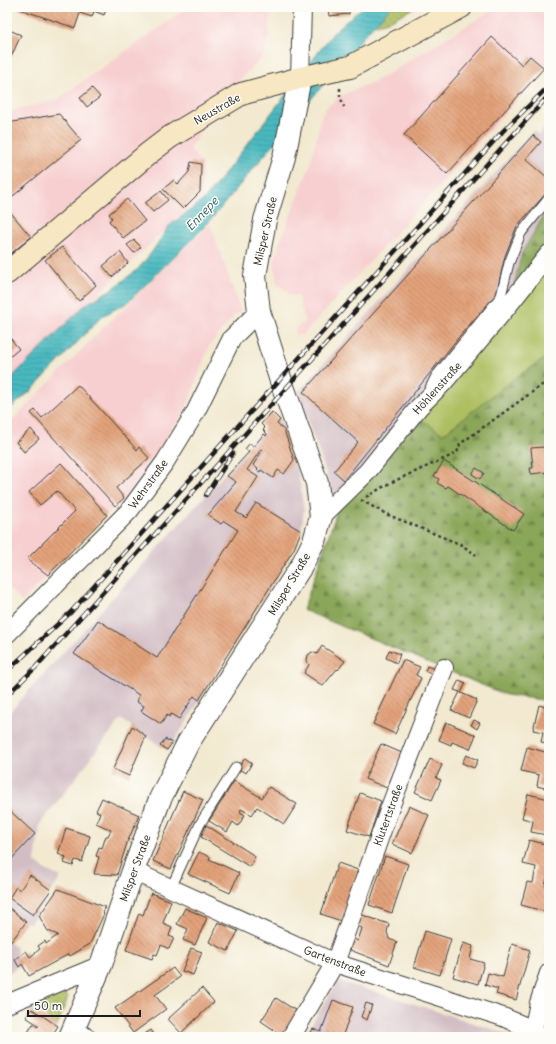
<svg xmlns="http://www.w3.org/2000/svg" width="556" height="1044" font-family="Delius,sans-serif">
<defs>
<pattern id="grass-dots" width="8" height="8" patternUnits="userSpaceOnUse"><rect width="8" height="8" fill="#aebf62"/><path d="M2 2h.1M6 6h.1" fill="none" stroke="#95a454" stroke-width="1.8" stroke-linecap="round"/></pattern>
<pattern id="forest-firs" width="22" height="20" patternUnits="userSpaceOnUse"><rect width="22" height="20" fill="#8aa658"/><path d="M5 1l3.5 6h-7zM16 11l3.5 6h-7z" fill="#708648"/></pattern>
<pattern id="water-rules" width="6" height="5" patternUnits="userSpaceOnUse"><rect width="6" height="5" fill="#4ab9c0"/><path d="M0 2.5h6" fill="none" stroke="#409ea4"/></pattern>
<pattern id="building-back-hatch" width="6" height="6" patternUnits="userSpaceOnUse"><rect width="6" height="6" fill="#e3a37c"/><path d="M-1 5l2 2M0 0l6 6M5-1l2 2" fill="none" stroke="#b78465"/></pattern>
</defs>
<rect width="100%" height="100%" fill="#fdfcf7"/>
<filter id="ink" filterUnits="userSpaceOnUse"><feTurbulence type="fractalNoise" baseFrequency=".025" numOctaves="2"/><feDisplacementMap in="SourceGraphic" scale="8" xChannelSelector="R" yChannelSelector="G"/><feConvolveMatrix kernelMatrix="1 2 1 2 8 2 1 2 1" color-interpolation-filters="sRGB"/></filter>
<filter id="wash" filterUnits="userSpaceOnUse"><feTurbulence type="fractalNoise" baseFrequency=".012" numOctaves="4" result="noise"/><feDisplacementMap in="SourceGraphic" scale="16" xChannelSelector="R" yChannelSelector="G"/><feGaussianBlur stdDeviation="0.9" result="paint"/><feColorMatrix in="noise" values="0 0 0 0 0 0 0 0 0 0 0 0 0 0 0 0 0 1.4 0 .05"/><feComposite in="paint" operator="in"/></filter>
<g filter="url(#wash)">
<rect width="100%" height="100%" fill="#f2e9d0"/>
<g fill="#f7cfd0">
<polygon points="189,7 271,7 269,39 261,59 246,73 189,148 203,164 202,197 169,226 7,382 7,112 56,100"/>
<polygon points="497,7 549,7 549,65 304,334 295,336 295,328 305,322 298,295 288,295 288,291 281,288 277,283 274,264 278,247 310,166 321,117 326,108 340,96 381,78"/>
<polygon points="210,224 241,312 234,316 209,346 187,407 119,510 115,506 22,602 7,587 7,426 98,333"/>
</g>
<g fill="#d2bdc5">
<polygon points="549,123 549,207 522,253 506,318 334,497 298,392 534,130 538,135"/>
<polygon points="279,414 299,477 304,510 301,531 294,549 168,751 121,719 40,824 35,862 47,871 61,877 30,923 25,922 9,942 16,948 19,965 7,975 7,715"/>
<polygon points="338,981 392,997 517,1037 304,1037"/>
</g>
<g fill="url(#grass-dots)" stroke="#656e3f">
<polygon points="391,7 415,7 391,20 374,25"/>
<polygon points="64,993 68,997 57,1026 36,1006"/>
</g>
<polygon fill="url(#forest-firs)" stroke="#53613a" points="549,207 549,701 506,695 303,610 339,505 506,318 522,253"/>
<polygon fill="#aebf62" stroke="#656e3f" points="549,258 549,356 512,380 443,434 415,415"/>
<polygon fill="url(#water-rules)" stroke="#336a6e" points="363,7 391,7 367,32 208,223 127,303 102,316 32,390 7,411 7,382 85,305 115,287 138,269 152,252 169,226 205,199 334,32"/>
<g id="blocks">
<g fill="url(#building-back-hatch)">
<polygon points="14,7 107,7 104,15 94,11 92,17 80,13 75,28"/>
<polygon points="328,7 349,7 349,14 329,16"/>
<polygon points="7,29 21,35 11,57 7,55"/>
<polygon points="492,37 522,65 530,56 544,68 447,174 404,135"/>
<polygon points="92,88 100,97 87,107 80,98"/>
<polygon points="59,114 81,140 7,201 7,123"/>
<polygon points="533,135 541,142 526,159 549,179 549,190 517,226 505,256 496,295 463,332 344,480 334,471 358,442 303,392"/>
<polygon points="191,162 201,164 200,192 183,209 163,189 174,180 178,184 189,172"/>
<polygon points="161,191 168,200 153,212 145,203"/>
<polygon points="127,199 145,221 123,238 109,221 112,218 109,214"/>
<polygon points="7,208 31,237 7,257"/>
<polygon points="134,240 141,247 134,253 127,245"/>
<polygon points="62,247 96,285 79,301 45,260"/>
<polygon points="120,252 128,263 112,277 103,266"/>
<polygon points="7,334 19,349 7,359"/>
<polygon points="78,385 137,450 139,447 149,458 116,488 124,498 115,506 31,413 35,410 42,418"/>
<polygon points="272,412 280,420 277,424 284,430 294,460 284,474 278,470 273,478 261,470 260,472 257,470 258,469 253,465 263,450 261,449 247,470 258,477 236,512 246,518 256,503 301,531 294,549 199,700 194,696 179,719 171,714 169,717 167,715 161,724 141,711 144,706 137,702 139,695 74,654 98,620 157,658 238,530 224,521 221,524 208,515 236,482 227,476 249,452 245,449 250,443 253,447 264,434 266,436 267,434 263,430 265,428 261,424"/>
<polygon points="31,429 39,439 24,452 16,442"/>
<polygon points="545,447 546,458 549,458 548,472 531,474 530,468 533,468 531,448"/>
<polygon points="444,461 524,514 513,530 448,486 446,488 437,483 439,479 434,476"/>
<polygon points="61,463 107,515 48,575 27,559 75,511 57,491 40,505 29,492"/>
<polygon points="476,468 484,473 480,479 472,474"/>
<polygon points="322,646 345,661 338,670 337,669 323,686 304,673 309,665 307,661 308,655 312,652 317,654"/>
<polygon points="389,650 400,654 397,663 386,658"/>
<polygon points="403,660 420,667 416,675 421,678 395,734 373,724"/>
<polygon points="427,666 437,670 435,676 425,671"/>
<polygon points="459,680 466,683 461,693 477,700 469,718 451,710 460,692 454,690"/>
<polygon points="539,705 549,708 549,744 541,742 543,732 533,730"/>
<polygon points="474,720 480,723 477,729 471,725"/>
<polygon points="446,722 476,735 470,749 452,742 451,745 439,740"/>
<polygon points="132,726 146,736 129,776 113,769"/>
<polygon points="165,739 172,743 167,750 160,746"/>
<polygon points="381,744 402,753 387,788 365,779"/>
<polygon points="527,747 549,753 549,789 537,786 539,775 521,771"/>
<polygon points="466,755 478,760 474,768 462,763"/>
<polygon points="245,758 252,763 246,773 238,769"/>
<polygon points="430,759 442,765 436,778 441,780 432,800 415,792"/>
<polygon points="234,781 262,798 269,787 297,804 284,824 257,807 252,815 241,809 240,812 245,815 238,826 233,822 227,832 209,821"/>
<polygon points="183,791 203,800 171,869 153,861"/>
<polygon points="360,793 381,801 369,837 347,830"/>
<polygon points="528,794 549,799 549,825 547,835 531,832 533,821 522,818"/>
<polygon points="102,798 139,815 127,843 117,875 94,874 99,857 96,856 99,847 102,848 106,836 108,836 111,830 96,823 100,813 96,811"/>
<polygon points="409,806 429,815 412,853 392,844"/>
<polygon points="7,808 35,834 7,864"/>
<polygon points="206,825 255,856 250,867 201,837"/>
<polygon points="66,828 90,836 82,862 75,860 73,866 64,863 66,857 58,854"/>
<polygon points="529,840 549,845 549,871 545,886 549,887 547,912 521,905 527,882 533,883 536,867 523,864"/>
<polygon points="199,852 210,857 209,859 239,873 230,893 188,874"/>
<polygon points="385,856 408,864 392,913 369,905"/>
<polygon points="338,863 358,870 341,921 321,914"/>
<polygon points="30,875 51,890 33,915 9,898 16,887 20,890"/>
<polygon points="58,889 105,907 103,913 104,914 90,944 70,956 69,954 29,976 22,964 19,967 15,960 26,951 30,957 40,949 38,946 45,941 46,944 58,935 48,931 39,916"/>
<polygon points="151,893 171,901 163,923 172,927 169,936 174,938 169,949 161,945 157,955 154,954 152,959 126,950 139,913 143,915"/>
<polygon points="7,906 26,922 10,943 7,940"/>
<polygon points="185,908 207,918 195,945 183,940 188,929 177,924"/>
<polygon points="362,915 389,924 387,932 389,939 397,942 389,965 350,950 354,939 358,941 362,928 358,926"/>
<polygon points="218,922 238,931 228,951 209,942"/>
<polygon points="425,931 451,939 440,975 414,967"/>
<polygon points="463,943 473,946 470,959 484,963 478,984 453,977"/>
<polygon points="512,944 530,950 516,1000 496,994 498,989 485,985 488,973 503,977"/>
<polygon points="191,948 202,952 193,975 182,971"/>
<polygon points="173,968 180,977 155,995 166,1009 133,1033 115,1008"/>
<polygon points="202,988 214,1002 181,1033 168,1019"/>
<polygon points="276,998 298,1012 283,1036 261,1021"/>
<polygon points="333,1000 353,1007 342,1037 308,1037 313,1029 321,1032"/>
<polygon points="366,1003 372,1005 367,1020 361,1017"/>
<polygon points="32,1009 58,1026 51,1037 25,1037 33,1024 38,1027 38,1025 26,1017"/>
<polygon points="151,1030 156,1037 140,1037"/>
</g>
</g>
</g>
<g filter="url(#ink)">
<use href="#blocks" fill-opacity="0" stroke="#3c3b37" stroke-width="1"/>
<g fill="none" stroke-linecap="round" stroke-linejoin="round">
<g stroke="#3c3b37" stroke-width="11">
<g id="service">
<polyline points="429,390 436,376 501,296 509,263 521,233 549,198"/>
<polyline points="171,888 200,824 236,767"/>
</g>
</g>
<g stroke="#3c3b37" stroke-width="20">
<g id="minor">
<polyline points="300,78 302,7"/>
<polyline points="321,517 367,472 419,407 443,383 507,307 549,254"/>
<polyline points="7,634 129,511 165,462 195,413 232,338 259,311"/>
<polyline points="133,871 335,963 503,1017 524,1026 542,1037"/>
<polyline points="7,1004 101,965"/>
<polyline points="74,1030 86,1037"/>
<polyline points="533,1031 539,1003 549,973"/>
<polyline points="291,1037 335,963 392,802 444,668"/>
</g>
</g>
<g stroke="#3c3b37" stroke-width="24">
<polyline id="tertiary" points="70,1037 101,965 133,871 160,799 188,743 302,565 314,541 321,517 317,483 280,378 259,311 255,276 265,220 284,157 300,78"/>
</g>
<g stroke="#3c3b37" stroke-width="24">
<polyline id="secondary" points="7,273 149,153 170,137 241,94 300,78 350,67 461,7"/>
</g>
<g stroke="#3c3b37" stroke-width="2.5" stroke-dasharray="3 3" stroke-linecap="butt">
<polyline points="340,88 340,96 344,107"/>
<polyline points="366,497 390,483 457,453 460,444 549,380"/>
<polyline points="361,500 386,514 462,545 476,555"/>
</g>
<use href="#service" stroke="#fff" stroke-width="9"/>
<use href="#minor" stroke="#fff" stroke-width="18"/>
<use href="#tertiary" stroke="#fff" stroke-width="22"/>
<use href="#secondary" stroke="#f7e8c3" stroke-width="22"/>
<g stroke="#1c1c1c" stroke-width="4.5">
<g id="rail">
<polyline points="206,495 233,453"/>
<polyline points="7,671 71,612 503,131 549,86"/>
<polyline points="7,695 35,668 549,95"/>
</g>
</g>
<use href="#rail" stroke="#fdfcf7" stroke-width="3" stroke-dasharray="9" stroke-linecap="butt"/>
</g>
</g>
<g text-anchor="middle" stroke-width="3" stroke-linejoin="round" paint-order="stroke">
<g font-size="11" fill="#1c1c1c" stroke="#fdfcf7">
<text transform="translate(217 109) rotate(-30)" y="4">Neustraße</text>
<text transform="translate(265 231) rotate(-77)" y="4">Milsper Straße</text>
<text transform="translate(437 388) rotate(-48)" y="4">Höhlenstraße</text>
<text transform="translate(148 484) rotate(-54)" y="4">Wehrstraße</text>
<text transform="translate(289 584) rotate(-59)" y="4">Milsper Straße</text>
<text transform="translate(388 815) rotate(-70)" y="4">Klutertstraße</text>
<text transform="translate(135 868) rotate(-70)" y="4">Milsper Straße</text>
<text transform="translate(335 961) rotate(21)" y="4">Gartenstraße</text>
</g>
<g font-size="12" font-style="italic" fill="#316366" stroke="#fdfcf7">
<text transform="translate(202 214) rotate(-47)" y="4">Ennepe</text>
</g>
</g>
<rect width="556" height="1044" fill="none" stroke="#fdfcf7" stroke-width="24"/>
<path d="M28 1010v6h112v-6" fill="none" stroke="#1c1c1c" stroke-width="2"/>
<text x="34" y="1010" font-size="12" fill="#1c1c1c" stroke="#fdfcf7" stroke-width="3" paint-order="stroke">50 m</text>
</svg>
